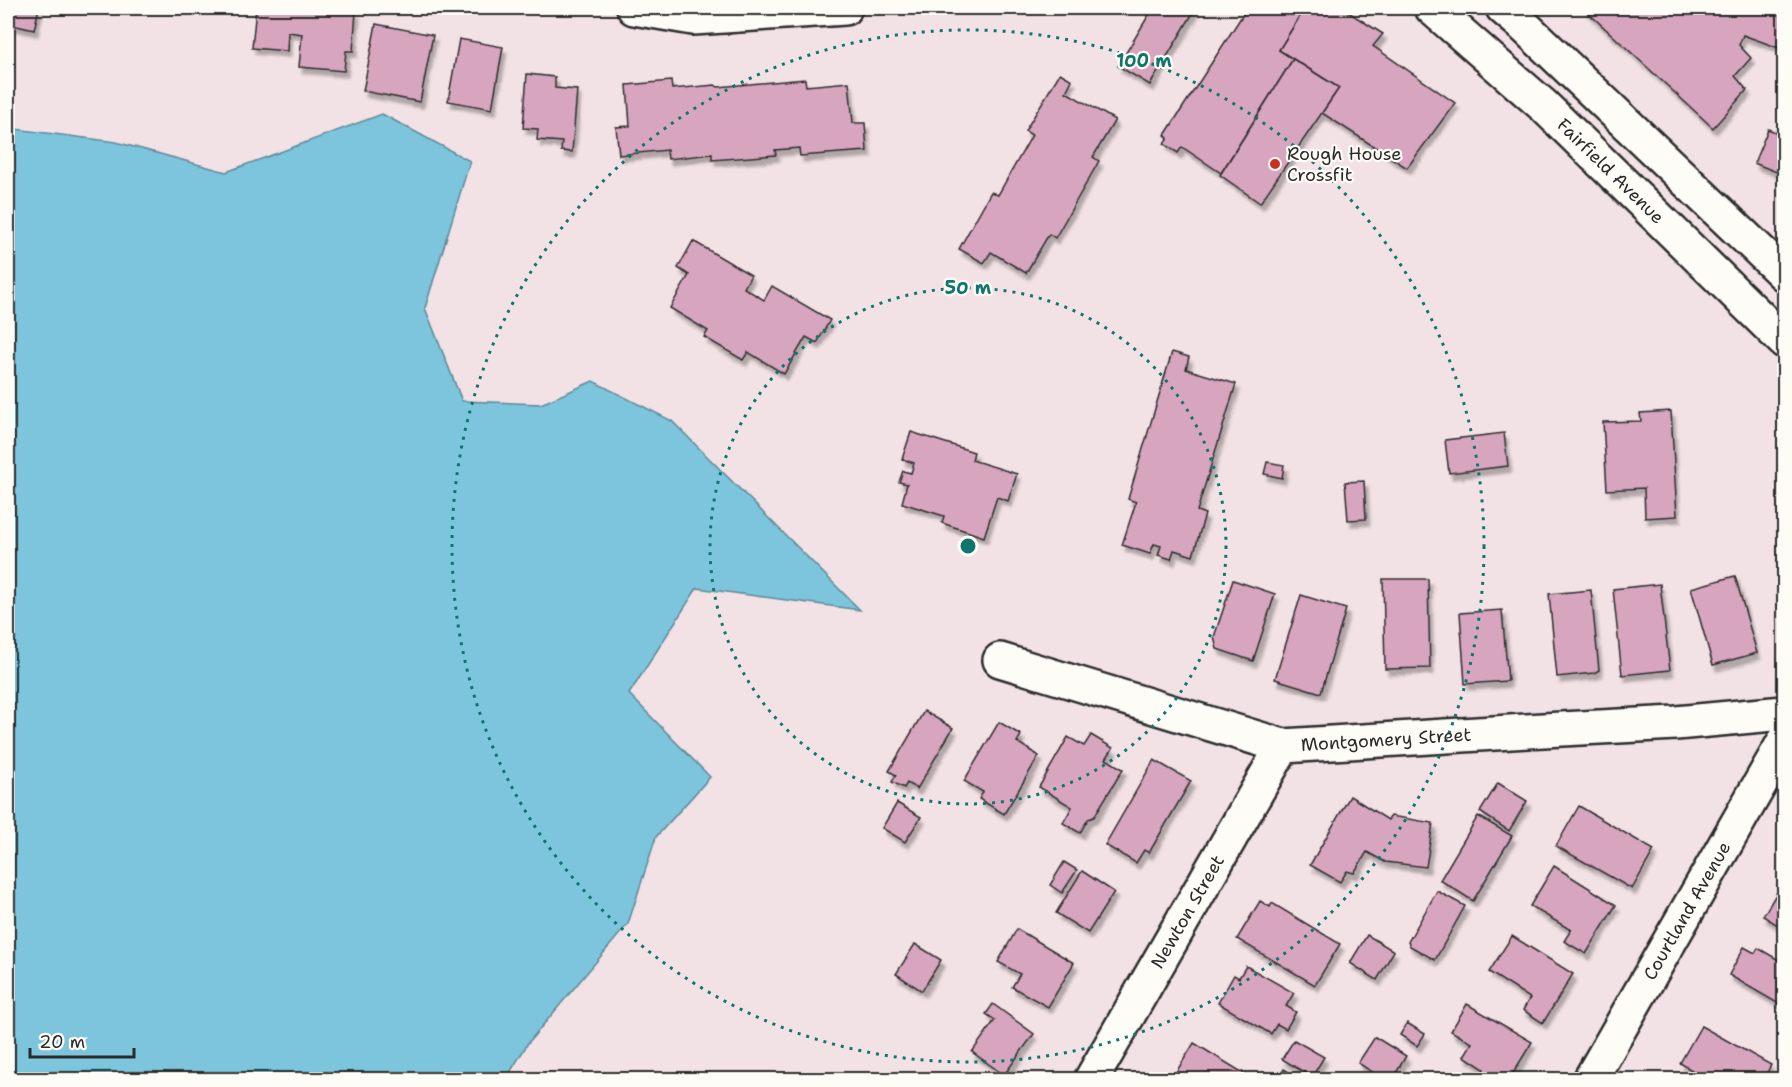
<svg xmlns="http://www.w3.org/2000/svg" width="1792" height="1087" font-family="'Shantell Sans',sans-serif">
<defs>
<filter id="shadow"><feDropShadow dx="3.5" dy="6" stdDeviation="1.5" flood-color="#0004"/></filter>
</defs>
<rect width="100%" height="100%" fill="#f2e2e6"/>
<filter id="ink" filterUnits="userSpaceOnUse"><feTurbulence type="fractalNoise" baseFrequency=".0167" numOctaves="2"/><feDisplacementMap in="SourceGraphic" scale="12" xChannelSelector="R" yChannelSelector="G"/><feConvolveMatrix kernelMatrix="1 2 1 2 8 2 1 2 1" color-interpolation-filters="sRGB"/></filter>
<g filter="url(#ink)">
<polygon fill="#7cc5dc" stroke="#5c8795" stroke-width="1.5" points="382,114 470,161 425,308 462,401 541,404 593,381 672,421 860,610 697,588 629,694 710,777 656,837 628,924 528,1043 506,1079 8,1079 8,128 116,142 226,172"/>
<g fill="#d8a5bf" stroke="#2b2b2b" stroke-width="1.5" filter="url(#shadow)">
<polygon points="8,8 39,8 34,30 8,24"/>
<polygon points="256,8 302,8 356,12 353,51 346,51 344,71 299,67 302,34 288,32 287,51 252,48"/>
<polygon points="1153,8 1196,8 1150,85 1118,66"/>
<polygon points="1247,8 1305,8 1279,50 1293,59 1221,173 1182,147 1178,153 1164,144 1168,138 1165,135"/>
<polygon points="1305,8 1342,8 1383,34 1373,46 1455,103 1407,168 1322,113 1339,88 1279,50"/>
<polygon points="1583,8 1784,8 1784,33 1779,48 1743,35 1739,45 1751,58 1735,76 1747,90 1713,128"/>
<polygon points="376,24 433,35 420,102 363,91"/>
<polygon points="459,39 503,47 492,109 448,101"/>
<polygon points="1293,59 1339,88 1260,203 1220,175"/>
<polygon points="1060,73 1072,80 1066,92 1115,120 1093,157 1099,161 1055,238 1049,234 1026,273 991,252 984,263 959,249 991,192 998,195 1032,135 1025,131"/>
<polygon points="527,74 555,77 555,88 577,90 572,152 561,151 562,142 537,140 538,129 523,128"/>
<polygon points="805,79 806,86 849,82 853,123 865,123 867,151 800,156 799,148 775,150 776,155 712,160 712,154 668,159 667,150 619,155 616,127 630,126 627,85 671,81 672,89 715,85 718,87"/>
<polygon points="1768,129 1783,135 1784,132 1784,175 1754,163"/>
<polygon points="693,241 751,275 744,288 764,300 772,286 830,320 817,343 806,337 784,374 748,352 743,360 704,337 708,331 670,308 689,275 678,268"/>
<polygon points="1172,352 1189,357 1186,369 1236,384 1197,511 1205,514 1193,556 1174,550 1171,559 1158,555 1161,546 1154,544 1150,554 1122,545 1136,502 1128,499"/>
<polygon points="1671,411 1677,516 1645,518 1644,488 1607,490 1603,422 1641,421 1640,413"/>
<polygon points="911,432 974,452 972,460 1017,474 1008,501 997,497 984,537 942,523 944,516 902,503 907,484 899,482 903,471 911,473 914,463 902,459"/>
<polygon points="1504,433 1508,466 1449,473 1445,440"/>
<polygon points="1267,462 1284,465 1282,478 1264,474"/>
<polygon points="1364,481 1366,519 1348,520 1345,482"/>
<polygon points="1735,576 1757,653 1713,665 1691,588"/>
<polygon points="1383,579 1428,579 1430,668 1385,669"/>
<polygon points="1233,580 1275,594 1253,661 1217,649 1214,637"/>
<polygon points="1660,584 1670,670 1622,675 1613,589"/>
<polygon points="1591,590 1599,670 1594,673 1557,677 1549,594"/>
<polygon points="1301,595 1346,609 1321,693 1275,679"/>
<polygon points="1502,610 1508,681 1465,684 1460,613"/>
<polygon points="924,711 953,728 917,789 907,783 904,788 892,782 896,775 889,771"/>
<polygon points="999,722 1021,735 1017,742 1039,756 1004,814 979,799 983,792 964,781"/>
<polygon points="1091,735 1113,748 1106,759 1123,769 1094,817 1088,819 1080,833 1063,823 1072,807 1039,787 1068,737 1084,746"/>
<polygon points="1154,760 1191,781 1149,853 1144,850 1136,863 1105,845"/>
<polygon points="1498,783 1527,801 1509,831 1480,812"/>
<polygon points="1350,796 1388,820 1391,816 1433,823 1426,867 1385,862 1367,852 1354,873 1347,871 1340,882 1310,865"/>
<polygon points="897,803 921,817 905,842 882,828"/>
<polygon points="1579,806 1654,850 1632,889 1556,846"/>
<polygon points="1478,816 1512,836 1473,901 1440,880"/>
<polygon points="1064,862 1077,870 1062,893 1050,885"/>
<polygon points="1554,866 1616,905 1586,954 1564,941 1571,930 1530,906"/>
<polygon points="1082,871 1114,892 1088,933 1056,913"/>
<polygon points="1784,881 1784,929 1763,916"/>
<polygon points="1437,891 1465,906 1435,960 1410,946 1408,942"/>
<polygon points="1260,901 1270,907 1272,903 1340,944 1315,985 1237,939"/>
<polygon points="1017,929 1074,963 1048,1007 1012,987 1020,974 998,962"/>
<polygon points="1367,935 1394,951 1377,980 1350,963"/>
<polygon points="1512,936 1573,974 1543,1023 1523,1010 1530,998 1489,972"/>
<polygon points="915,944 941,960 922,991 896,974"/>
<polygon points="1744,947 1755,953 1758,948 1784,963 1784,1007 1729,975"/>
<polygon points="1246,966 1294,993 1286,1006 1296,1012 1286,1029 1277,1024 1271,1034 1218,1003 1234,975 1239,978"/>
<polygon points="993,1004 1034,1034 1004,1075 972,1052 995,1020 986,1014"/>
<polygon points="1467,1004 1532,1042 1509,1080 1478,1080 1484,1069 1464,1056 1472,1043 1451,1031"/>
<polygon points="1407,1023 1425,1034 1417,1046 1400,1035"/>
<polygon points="1701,1026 1771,1065 1763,1080 1708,1080 1680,1063"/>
<polygon points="1375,1037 1406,1056 1392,1080 1385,1080 1358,1063"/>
<polygon points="1294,1040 1324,1057 1312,1077 1282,1059"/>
<polygon points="1194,1043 1245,1074 1241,1080 1177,1080 1173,1077"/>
<polygon points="1284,1069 1301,1080 1278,1080"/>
</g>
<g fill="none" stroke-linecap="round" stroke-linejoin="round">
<g stroke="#2b2b2b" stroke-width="38">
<g id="minor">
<polyline points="634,8 693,18 845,8"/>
<path id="s1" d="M1000 660 1283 746 1543 730 1676 723 1784 713"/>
<path id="s2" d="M1091 1080 1283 746"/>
<path id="s3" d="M1590 1080 1784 742"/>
</g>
</g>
<g stroke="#2b2b2b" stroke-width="38">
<g id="secondary">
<path id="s4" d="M1432 8 1544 106 1784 341"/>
<polyline points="1503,8 1523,25 1784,274"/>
</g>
</g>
<use href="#minor" stroke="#fdfcf7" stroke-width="33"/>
<use href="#secondary" stroke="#fdfcf7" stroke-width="33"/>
</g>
</g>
<g fill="none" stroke="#0f766e" stroke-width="3" stroke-dasharray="3 6">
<circle cx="968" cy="546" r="258"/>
<circle cx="968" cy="546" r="516"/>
</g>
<circle fill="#c8321e" stroke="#fdfcf7" stroke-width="2" cx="1275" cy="164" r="6"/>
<g text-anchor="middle" stroke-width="4.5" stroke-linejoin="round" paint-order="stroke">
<g font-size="18" fill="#2b2b2b" stroke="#fdfcf7" text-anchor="start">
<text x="1287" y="160">Rough House<tspan x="1287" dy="21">Crossfit</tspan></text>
</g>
<g font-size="18" fill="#2b2b2b" stroke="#fdfcf7">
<text dy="6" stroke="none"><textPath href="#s4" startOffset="242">Fairfield Avenue</textPath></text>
<text dy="6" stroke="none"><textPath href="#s1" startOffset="399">Montgomery Street</textPath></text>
<text dy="6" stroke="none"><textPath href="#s3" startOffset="195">Courtland Avenue</textPath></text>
<text dy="6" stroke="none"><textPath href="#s2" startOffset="194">Newton Street</textPath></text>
</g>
</g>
<circle cx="968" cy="546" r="9" fill="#0f766e" stroke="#fdfcf7" stroke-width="3"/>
<g font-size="18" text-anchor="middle" font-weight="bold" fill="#0f766e" stroke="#fdfcf7" stroke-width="4.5" stroke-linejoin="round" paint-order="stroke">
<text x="1144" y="67">100 m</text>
<text x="968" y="294">50 m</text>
</g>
<rect width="1792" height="1087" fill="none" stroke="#fdfcf7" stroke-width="30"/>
<rect x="15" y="15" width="1762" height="1057" fill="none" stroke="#2b2b2b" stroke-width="2" filter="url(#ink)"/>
<path d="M30 1048v9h104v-9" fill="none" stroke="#2b2b2b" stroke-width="3"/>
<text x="39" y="1048" font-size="18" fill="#2b2b2b" stroke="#fdfcf7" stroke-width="4.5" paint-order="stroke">20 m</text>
</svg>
